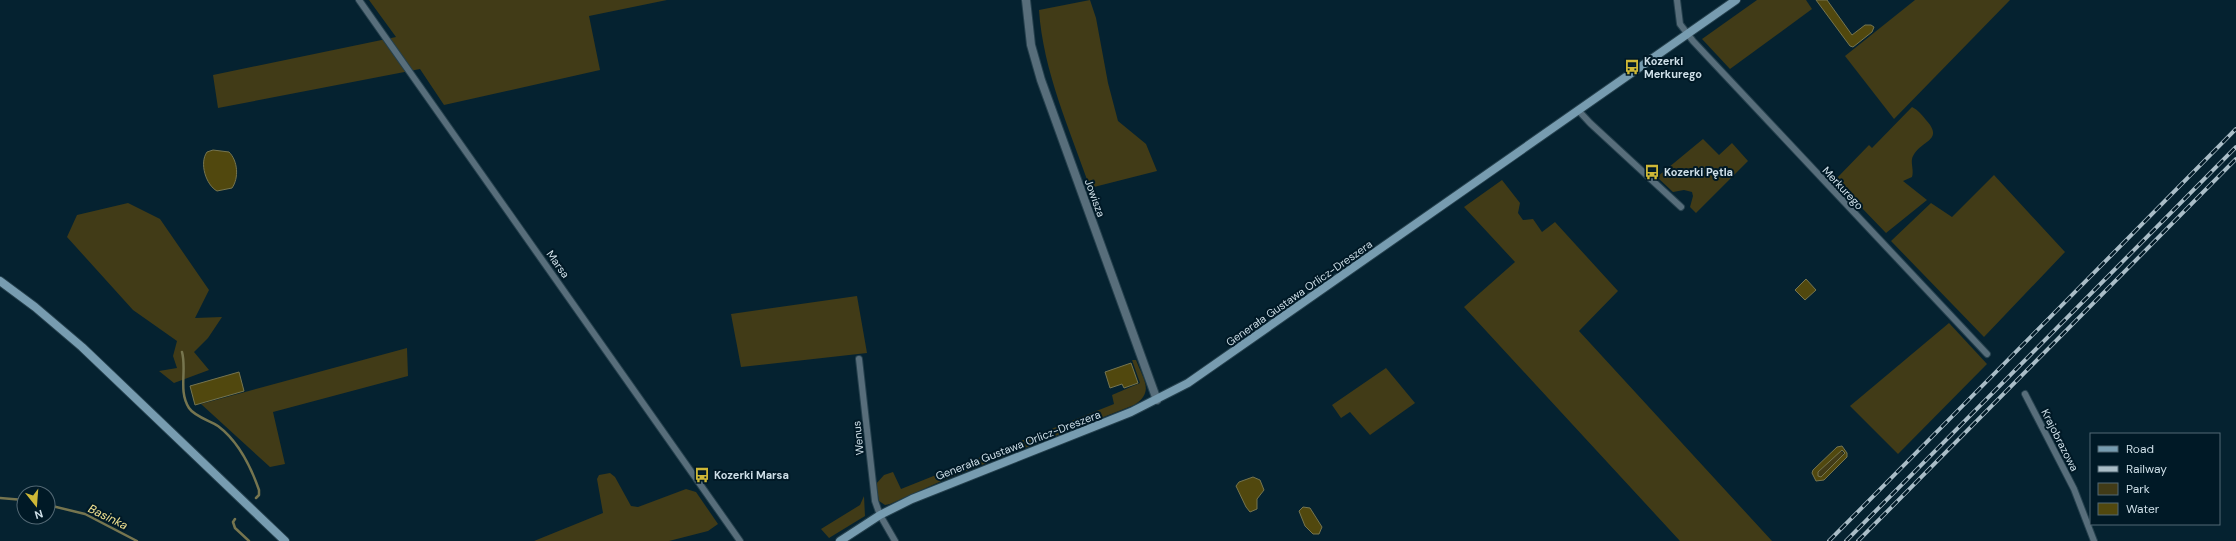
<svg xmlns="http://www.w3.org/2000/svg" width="2236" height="541" font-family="'DM Sans',sans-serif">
<rect width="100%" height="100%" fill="#052230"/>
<g fill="#413b17">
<polygon points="369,0 667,0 589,16 600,70 444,105 420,69 218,108 213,75 396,37"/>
<path d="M1090 0 1096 18 1108 83 1118 121 1146 144 1157 171 1090 188C1070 130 1043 71 1039 10Z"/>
<polygon points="1757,0 1806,0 1812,9 1730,69 1702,39"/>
<polygon points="1915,0 2010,0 1894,119 1845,56"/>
<path d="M1912 107C1918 110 1922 115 1926 120 1946 142 1918 140 1912 159 1911 164 1914 171 1912 177L1903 181 1927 200 1886 233 1835 180 1869 145 1872 148Z"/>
<polygon points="1703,139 1719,155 1732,143 1748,161 1696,213 1690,207 1693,196 1692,192 1684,190 1673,192 1657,177"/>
<polygon points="1994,175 2065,252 1984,337 1891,241 1931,203 1952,217"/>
<polygon points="1502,180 1520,203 1518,213 1523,220 1533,219 1542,232 1555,222 1618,291 1579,331 1772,541 1680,541 1464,307 1515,262 1464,207"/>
<polygon points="128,203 160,219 209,290 195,318 222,317 208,338 194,352 209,370 174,383 159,371 177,368 173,356 177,341 133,310 67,237 77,215"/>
<polygon points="857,296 867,353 741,367 731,314"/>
<polygon points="1949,323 1987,364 1898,454 1850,406"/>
<polygon points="407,348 408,376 273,412 285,464 270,467 201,404"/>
<path d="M1132 360H1136C1143 379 1155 392 1134 405L946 479 890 504 885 505 879 501 876 484 884 475 893 472 901 489 1114 404 1112 395 1140 383Z"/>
<polygon points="1386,368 1415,403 1370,435 1350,412 1341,418 1332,405"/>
<polygon points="1840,451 1844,452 1842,456 1821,477 1818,476 1818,472"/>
<polygon points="610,473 615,477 631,506 638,507 686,489 696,492 718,524 708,531 669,541 534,541 603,513 597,479 599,475"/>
<polygon points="864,496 865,516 829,538 821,529 860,505"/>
</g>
<g fill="#51480e" stroke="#76754f" fill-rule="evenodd">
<polygon points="1816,0 1827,0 1852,35 1865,25 1871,25 1874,27 1872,32 1853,47 1850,46"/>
<path d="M213 150 229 152C238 161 239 178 232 188L217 191C206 185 199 163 207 152Z"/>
<polygon points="1806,279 1816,290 1805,300 1795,290"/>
<polygon points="1131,363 1138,383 1124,388 1122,384 1110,388 1105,372"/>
<polygon points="239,372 244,391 195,405 190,386"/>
<path d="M1842 446 1847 453V457L1824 480 1816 481 1812 473 1813 470 1837 447ZM1842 450 1845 453 1821 477 1818 476V472Z"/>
<polygon points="1253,477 1260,480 1264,490 1257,499 1257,509 1250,512 1246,507 1236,486 1239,482"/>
<polygon points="1303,507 1310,508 1322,527 1319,534 1313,534 1305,526 1299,511"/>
</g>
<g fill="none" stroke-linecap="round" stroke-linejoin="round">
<g stroke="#76754f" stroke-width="2.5">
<path d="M182 352C187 370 178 391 189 408 194 416 210 421 218 426 238 441 251 467 259 490V495L256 498"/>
<polyline points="0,498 24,500"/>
<polyline points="48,505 85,514 137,541"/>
<polyline points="235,519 233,522 235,528 249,541"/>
</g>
<g stroke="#25404d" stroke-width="8">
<g id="minor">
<polyline points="359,0 740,541"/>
<polyline points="1677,0 1680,24 1693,41 1987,354"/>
<polyline points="1578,110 1590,123 1681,207"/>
<polyline points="859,359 875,501 880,515 895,541"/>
<polyline points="2025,394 2074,489 2094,541"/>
</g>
</g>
<g stroke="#25404d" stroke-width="10">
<polyline id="tertiary" points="1026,0 1031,45 1041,80 1157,400"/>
</g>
<g stroke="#25404d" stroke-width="10">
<g id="secondary">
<polyline points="0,281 35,307 82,347 285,541"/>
<polyline points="840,541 880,515 912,499 1131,412 1188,383 1736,0"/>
</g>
</g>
<use href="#minor" stroke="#586e7b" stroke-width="6"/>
<use href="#tertiary" stroke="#586e7b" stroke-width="8"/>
<use href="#secondary" stroke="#779cb0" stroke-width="8"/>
<g stroke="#aabdc7" stroke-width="4">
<g id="rail">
<polyline points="1829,541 2236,129"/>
<polyline points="1846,541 2236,147"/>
<polyline points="1858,541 2236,159"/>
</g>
</g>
<use href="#rail" stroke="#001926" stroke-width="2.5" stroke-dasharray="8" stroke-linecap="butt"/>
</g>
<defs>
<g id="bus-bare" transform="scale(1.2)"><path d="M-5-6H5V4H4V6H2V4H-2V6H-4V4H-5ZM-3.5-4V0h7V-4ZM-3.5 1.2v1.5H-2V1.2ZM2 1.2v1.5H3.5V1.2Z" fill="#ceb837" stroke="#001926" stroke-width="2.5" paint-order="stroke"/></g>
</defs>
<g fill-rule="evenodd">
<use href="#bus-bare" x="1632" y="67"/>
<use href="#bus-bare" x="1652" y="172"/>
<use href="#bus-bare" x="702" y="475"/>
</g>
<g text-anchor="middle" stroke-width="4" stroke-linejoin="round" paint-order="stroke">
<g font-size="11" font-weight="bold" fill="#cedfe8" stroke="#001926" text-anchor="start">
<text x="1644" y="65">Kozerki<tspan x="1644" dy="13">Merkurego</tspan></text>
<text x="1664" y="176">Kozerki Pętla</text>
<text x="714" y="479">Kozerki Marsa</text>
</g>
<g font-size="11" fill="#cedfe8" stroke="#001926">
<text transform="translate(1843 188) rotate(47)" y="4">Merkurego</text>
<text transform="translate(1095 198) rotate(70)" y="4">Jowisza</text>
<text transform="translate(558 264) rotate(55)" y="4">Marsa</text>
<text transform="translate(1299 293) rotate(-35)" y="4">Generała Gustawa Orlicz-Dreszera</text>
<text transform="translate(858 438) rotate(-96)" y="4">Wenus</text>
<text transform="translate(2060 440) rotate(63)" y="4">Krajobrazowa</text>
<text transform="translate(1018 445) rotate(-21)" y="4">Generała Gustawa Orlicz-Dreszera</text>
</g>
<g font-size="12" font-style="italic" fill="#f5e693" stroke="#001926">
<text transform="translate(108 517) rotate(26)" y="4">Basinka</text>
</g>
</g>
<rect x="2090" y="433" width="130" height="92" fill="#001926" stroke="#526874"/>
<rect x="2098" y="446" width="20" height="6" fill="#779cb0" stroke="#526874"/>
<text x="2126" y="453" font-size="12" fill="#cedfe8">Road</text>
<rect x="2098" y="466" width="20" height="6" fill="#aabdc7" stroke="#526874"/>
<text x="2126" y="473" font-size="12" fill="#cedfe8">Railway</text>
<rect x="2098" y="483" width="20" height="12" fill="#413b17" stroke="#526874"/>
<text x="2126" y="493" font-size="12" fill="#cedfe8">Park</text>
<rect x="2098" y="503" width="20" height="12" fill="#51480e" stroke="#526874"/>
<text x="2126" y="513" font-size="12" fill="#cedfe8">Water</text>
<g transform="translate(36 505) rotate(163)"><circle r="19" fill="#001926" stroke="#526874"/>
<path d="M0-3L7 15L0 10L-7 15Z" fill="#ceb837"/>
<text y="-6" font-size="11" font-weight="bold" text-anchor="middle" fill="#cedfe8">N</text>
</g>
</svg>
